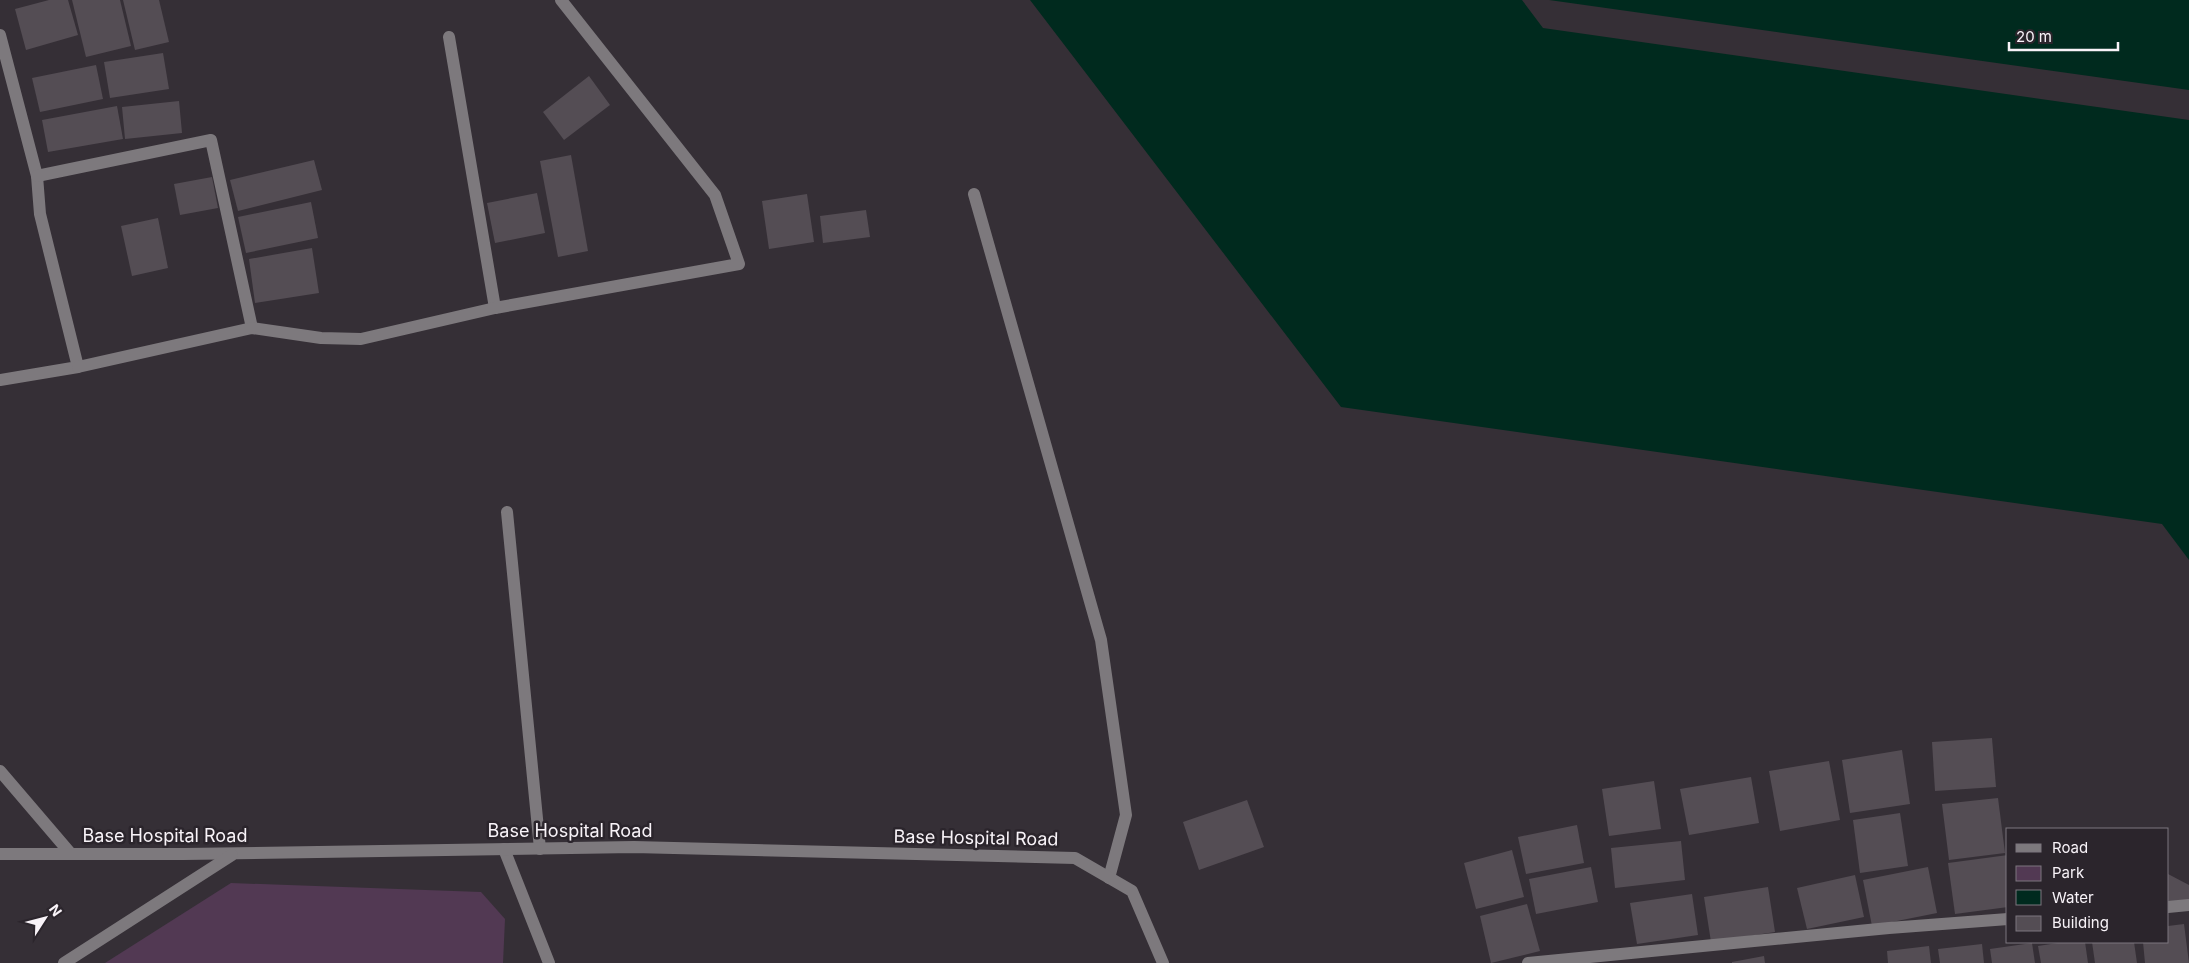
<svg xmlns="http://www.w3.org/2000/svg" width="2189" height="963" font-family="Inter,sans-serif">
<rect width="100%" height="100%" fill="#352f36"/>
<polygon fill="#523953" points="231,883 481,892 505,919 503,963 105,963"/>
<g fill="#002a1e">
<polygon points="1030,0 1522,0 1543,28 2189,120 2189,560 2162,524 1341,407"/>
<polygon points="1549,0 2189,0 2189,90"/>
</g>
<g fill="#544d54">
<polygon points="49,0 68,0 78,35 26,50 15,9"/>
<polygon points="72,0 120,0 131,46 86,57"/>
<polygon points="123,0 159,0 169,42 135,50"/>
<polygon points="163,53 169,89 110,98 104,62"/>
<polygon points="96,65 103,99 40,112 32,78"/>
<polygon points="589,76 610,105 564,140 543,112"/>
<polygon points="179,101 182,133 125,139 122,107"/>
<polygon points="117,106 123,139 48,152 42,120"/>
<polygon points="571,155 588,251 558,257 540,161"/>
<polygon points="314,160 322,190 238,211 230,180"/>
<polygon points="212,177 218,208 180,215 174,184"/>
<polygon points="537,193 545,233 495,243 487,203"/>
<polygon points="807,194 814,242 769,249 762,201"/>
<polygon points="311,202 318,238 246,253 238,217"/>
<polygon points="866,210 870,237 823,243 820,216"/>
<polygon points="158,218 168,268 132,276 121,226"/>
<polygon points="312,248 319,293 255,303 249,259"/>
<polygon points="1992,738 1996,787 1935,791 1932,742"/>
<polygon points="1902,750 1910,804 1850,813 1842,760"/>
<polygon points="1829,761 1840,820 1780,831 1769,771"/>
<polygon points="1751,777 1759,823 1689,835 1680,789"/>
<polygon points="1654,781 1661,829 1609,836 1602,789"/>
<polygon points="1998,798 2005,853 1949,860 1942,804"/>
<polygon points="1247,800 1264,847 1199,870 1183,822"/>
<polygon points="1900,813 1908,866 1860,873 1853,820"/>
<polygon points="1577,825 1584,863 1526,874 1518,837"/>
<polygon points="1681,841 1685,880 1615,888 1611,848"/>
<polygon points="1512,850 1524,897 1476,909 1464,863"/>
<polygon points="2008,855 2008,907 1955,914 1948,863"/>
<polygon points="1591,867 1598,902 1536,914 1529,879"/>
<polygon points="1928,867 1937,913 1872,926 1863,880"/>
<polygon points="2168,874 2189,885 2189,901 2168,902"/>
<polygon points="1855,875 1864,917 1807,929 1797,888"/>
<polygon points="1768,887 1775,932 1711,942 1704,897"/>
<polygon points="1692,894 1698,935 1637,944 1630,903"/>
<polygon points="1527,904 1540,951 1491,963 1480,916"/>
<polygon points="2184,924 2189,963 2145,963 2143,942 2168,942 2168,926"/>
<polygon points="2064,942 2085,942 2088,963 2041,963 2038,946"/>
<polygon points="2092,942 2134,942 2137,963 2095,963"/>
<polygon points="2032,943 2035,963 1992,963 1990,949"/>
<polygon points="1982,944 1984,963 1940,963 1938,949"/>
<polygon points="1929,946 1931,963 1888,963 1887,951"/>
<polygon points="1764,956 1765,963 1732,963 1732,962"/>
</g>
<g fill="none" stroke-linecap="round" stroke-linejoin="round">
<g stroke="#7d797d" stroke-width="12">
<polyline points="0,35 37,176 40,214 78,367 0,380"/>
<polyline points="449,37 495,308"/>
<polyline points="37,176 211,140 252,328"/>
<polyline points="974,194 1101,640 1126,815 1109,878"/>
<polyline points="78,367 252,328 321,338 361,339 495,308 739,264 715,195 561,0"/>
<polyline points="507,512 540,849"/>
<polyline points="0,771 71,854"/>
<polyline points="504,849 549,963"/>
<polyline points="0,854 184,854 634,847 1075,858 1132,891 1163,963"/>
<polyline points="2168,907 2189,905"/>
<polyline points="64,963 232,855"/>
<polyline points="1528,963 1889,928 2008,919"/>
</g>
</g>
<g text-anchor="middle" stroke-width="5" stroke-linejoin="round" paint-order="stroke">
<g font-size="18" fill="#f8f3f8" stroke="#2b252c">
<text x="570" y="837">Base Hospital Road</text>
<text x="165" y="842">Base Hospital Road</text>
<text transform="translate(976 838) rotate(1)" y="6">Base Hospital Road</text>
</g>
</g>
<rect x="2006" y="828" width="162" height="115" fill="#2b252c" stroke="#7d777e"/>
<rect x="2016" y="844" width="25" height="8" fill="#7d797d" stroke="#7d777e"/>
<text x="2052" y="853" font-size="15" fill="#f8f3f8">Road</text>
<rect x="2016" y="866" width="25" height="15" fill="#523953" stroke="#7d777e"/>
<text x="2052" y="878" font-size="15" fill="#f8f3f8">Park</text>
<rect x="2016" y="890" width="25" height="15" fill="#002a1e" stroke="#7d777e"/>
<text x="2052" y="903" font-size="15" fill="#f8f3f8">Water</text>
<rect x="2016" y="916" width="25" height="15" fill="#544d54" stroke="#7d777e"/>
<text x="2052" y="928" font-size="15" fill="#f8f3f8">Building</text>
<g transform="translate(45 918) rotate(54)" stroke="#2b252c" stroke-width="4" paint-order="stroke">
<path d="M0-4L9 19L0 12L-9 19Z" fill="#f8f3f8"/>
<text y="-8" font-size="14" font-weight="bold" text-anchor="middle" fill="#f8f3f8">N</text>
</g>
<path d="M2009 42v8h109v-8" fill="none" stroke="#f8f3f8" stroke-width="2.5"/>
<text x="2016" y="42" font-size="15" fill="#f8f3f8" stroke="#2b252c" stroke-width="4" paint-order="stroke">20 m</text>
</svg>
